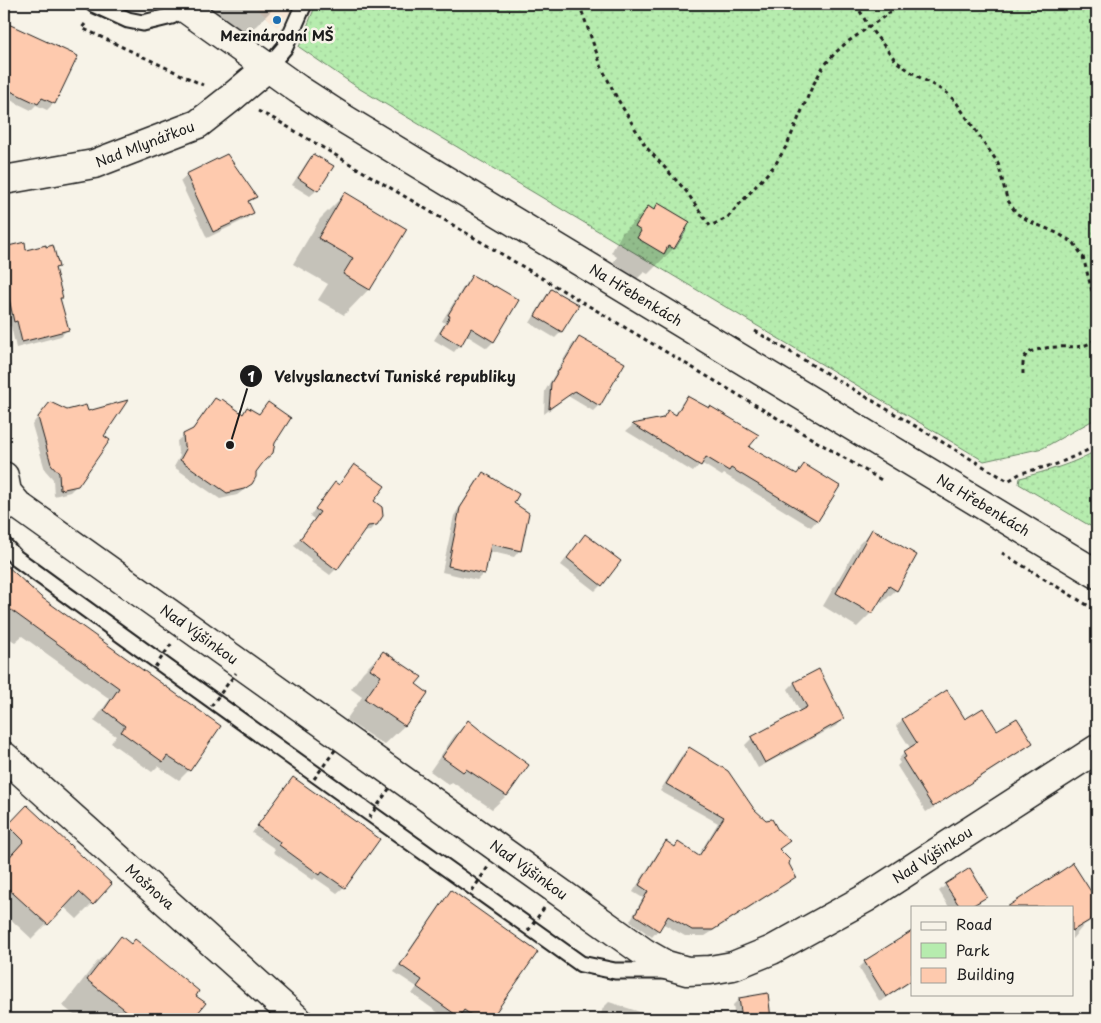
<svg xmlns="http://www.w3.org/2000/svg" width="1101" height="1023" font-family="'Playpen Sans',sans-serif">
<defs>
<pattern id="green-dots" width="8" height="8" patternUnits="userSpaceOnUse" patternTransform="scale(1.25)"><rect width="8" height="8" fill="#b6ecae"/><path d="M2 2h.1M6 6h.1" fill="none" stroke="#9cca95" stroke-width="1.8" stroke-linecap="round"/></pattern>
</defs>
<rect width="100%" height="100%" fill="#f7f3e8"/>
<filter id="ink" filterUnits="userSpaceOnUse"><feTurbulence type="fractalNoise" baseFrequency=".02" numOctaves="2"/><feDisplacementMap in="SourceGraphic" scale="10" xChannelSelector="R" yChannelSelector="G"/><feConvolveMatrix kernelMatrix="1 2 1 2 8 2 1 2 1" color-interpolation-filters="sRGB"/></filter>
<g filter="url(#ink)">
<polygon fill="#f9e7d7" points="252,4 296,4 291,12 277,27"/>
<g fill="url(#green-dots)" stroke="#698465" fill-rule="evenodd">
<path d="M316 4H1097V418L1043 448 984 461 360 89 299 47ZM658 204 690 222 685 230 686 231 675 249 668 246 664 254 641 231 636 227 648 206 654 210Z"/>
<path d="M1097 450V530L1019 484 1020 478C1047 471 1074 464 1097 450Z"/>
</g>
<g fill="#0003">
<polygon points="208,4 278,4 256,26 238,38 222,15 218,18"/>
<polygon points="4,23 76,57 54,103 47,110 36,105 31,110 4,97"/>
<polygon points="313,155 317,190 310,196 292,185 307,162"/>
<polygon points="187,175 256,197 248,203 253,213 246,219 207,238 180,181"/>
<polygon points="346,193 369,289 344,315 318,300 328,284 293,264 320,219"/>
<polygon points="658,205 689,222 673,249 648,274 644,272 637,279 612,264 617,257 611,253 622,233 648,208 653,210"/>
<polygon points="24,244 26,252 57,266 54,269 62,297 59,300 68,329 61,336 16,348 11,326 8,327 4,309 4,248"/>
<polygon points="472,276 517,301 493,342 487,348 466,335 460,345 454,352 434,340 445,323 442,321 466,283"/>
<polygon points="551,291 577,306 561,332 555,338 530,323 545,297"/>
<polygon points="579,338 599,405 593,411 568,396 544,414 545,391 572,345"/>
<polygon points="688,397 747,447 796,475 804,466 817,520 811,527 724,474 722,476 701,463 693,472 626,431 632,426 660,420 668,412 675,415 681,404"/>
<polygon points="215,400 242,414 247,409 258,415 268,403 262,461 255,472 251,483 244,490 237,495 220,499 174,467 180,456 178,452 177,441 184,435 191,431 209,406"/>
<polygon points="43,410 102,436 77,485 70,492 54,496 53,479 45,470 32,425"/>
<polygon points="354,465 372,502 376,524 369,531 363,532 336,569 330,575 311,561 312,560 294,546 314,519 310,516 329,490 335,483 338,485 348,472"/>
<polygon points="483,473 512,504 520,550 514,557 488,551 484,573 477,580 442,572 454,516 477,480"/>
<polygon points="873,530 896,590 882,603 878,601 871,613 857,627 823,606 859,544"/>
<polygon points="585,536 601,585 595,591 561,565 579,542"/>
<polygon points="6,566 40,598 220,726 189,770 179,780 158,766 152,772 111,743 116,736 94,721 110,699 22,636 15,642 4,635 4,569"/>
<polygon points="383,652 415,685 427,693 404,726 384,745 346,720 362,697 351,689 363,672"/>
<polygon points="818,671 842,719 836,726 758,768 745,745 752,738 800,712 788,689 794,683"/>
<polygon points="902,720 965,720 1031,743 1025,749 926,812 897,766 900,763 898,760 904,753 911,749 896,726"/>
<polygon points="468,722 527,765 506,796 492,809 452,782 449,785 430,771 455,735"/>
<polygon points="689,748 788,841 778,850 795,877 788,883 705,936 685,936 662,923 658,930 652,937 630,921 643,898 633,892 660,849 667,843 674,848 678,844 698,856 718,823 660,791 682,755"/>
<polygon points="293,779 344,887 337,893 315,878 313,880 273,852 275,849 252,833 287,785"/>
<polygon points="12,822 92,904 77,919 64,907 32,939 4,913 4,863 10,856 4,851 4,830"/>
<polygon points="970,869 986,896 979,903 973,907 949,907 939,891 946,885"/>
<polygon points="1075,869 1097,903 1097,917 1084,925 1072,939 1072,907"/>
<polygon points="451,892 536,953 489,1019 462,1019 458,1017 455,1019 447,1019 412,994 417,987 394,972 445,898"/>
<polygon points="912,932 912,981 880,1002 859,968 865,962"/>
<polygon points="121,938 204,1003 191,1019 79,1019 63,1006 96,963"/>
<polygon points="767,995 770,1019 735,1019 733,1005 739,999"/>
<polygon points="609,1002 646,1014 645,1019 599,1019 603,1008"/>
</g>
<g fill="#fecaae" stroke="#1c1c1c">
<polygon points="4,22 78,56 55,104 42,98 38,104 4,88"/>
<polygon points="227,154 257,197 248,201 254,213 213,232 186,174"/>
<polygon points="313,154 334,166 318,191 298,178"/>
<polygon points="345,192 407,229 370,290 343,274 353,258 318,238"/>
<polygon points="658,203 690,222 674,249 668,246 664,254 637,238 641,231 635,227 648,206 654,210"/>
<polygon points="25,242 26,250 46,245 46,247 53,245 59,267 55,268 63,298 60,298 69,330 22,342 17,321 14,322 4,275 4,247"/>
<polygon points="472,275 494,287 495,286 519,300 494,342 471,328 461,346 440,333 450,316 448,315"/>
<polygon points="551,289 579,305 562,332 535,316"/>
<polygon points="579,337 625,363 600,406 575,391 549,409 551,383"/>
<polygon points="687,396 709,408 710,406 759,435 749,447 797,474 804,464 840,486 818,521 731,468 729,471 706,457 701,466 632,424 663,418 668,410 676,415"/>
<polygon points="215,398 220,401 222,399 243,414 247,407 259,414 268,402 291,418 275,443 273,453 265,460 256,472 256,477 252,484 244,489 227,493 180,460 186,449 184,446 183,434 193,429"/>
<polygon points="128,400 104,436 110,440 78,486 60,490 59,473 51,464 38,417 50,402 67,410 86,405 88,411"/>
<polygon points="354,464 385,486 374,501 382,507 383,516 377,525 368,526 337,570 316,554 317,553 300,539 320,512 315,509 335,482 339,485"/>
<polygon points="483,472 519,494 514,503 529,513 521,551 491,544 485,574 448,566 460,508"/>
<polygon points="872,529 917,555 897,591 889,586 872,614 836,593"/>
<polygon points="585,534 621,561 602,586 567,558"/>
<polygon points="4,563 41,597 221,726 190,771 167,756 163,762 121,732 125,726 104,710 119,688 4,605"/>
<polygon points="383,651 422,677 416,684 428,693 405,726 365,699 381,676 370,669"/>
<polygon points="819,669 844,719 765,763 751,737 807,707 794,682"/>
<polygon points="947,690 965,719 983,708 997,730 1017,718 1033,743 933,807 903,759 906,757 903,752 917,743 902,719"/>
<polygon points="468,720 479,729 529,765 507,796 466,769 463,772 442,757"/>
<polygon points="689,747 728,771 754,809 766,820 772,819 778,830 790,841 779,849 790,860 789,864 796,877 713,930 692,930 668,916 659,931 635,915 648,891 639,885 666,841 675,847 678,842 699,856 724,817 666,784"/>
<polygon points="293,777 380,839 345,888 322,872 320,875 279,845 280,842 257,826"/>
<polygon points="27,805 112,884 93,905 79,892 48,925 4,885 4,863 24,841 8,825"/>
<polygon points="1072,862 1097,901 1097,916 1072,931 1072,907 1007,907 1072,864"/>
<polygon points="970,868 987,897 970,907 960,907 945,884"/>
<polygon points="451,890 538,952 491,1019 477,1019 464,1010 459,1017 417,987 422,980 400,965"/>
<polygon points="912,931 912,980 886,997 864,961"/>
<polygon points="121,936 131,944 135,939 199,991 196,996 206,1003 193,1019 137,1019 87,980"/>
<polygon points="768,993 771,1019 742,1019 739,998"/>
</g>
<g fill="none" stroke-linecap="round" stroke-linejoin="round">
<g stroke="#1c1c1c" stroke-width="19">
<g id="service">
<polyline points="93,4 128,20 143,23 172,16 183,6"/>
<polyline points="268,67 285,47 304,4"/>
<path d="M4 545 16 558C203 695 392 829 581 964L615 971H668"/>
</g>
</g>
<g stroke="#1c1c1c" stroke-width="31">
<g id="minor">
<path id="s1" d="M179 4 298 89 346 120 1097 574"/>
<path id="s2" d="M4 180 94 164 198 124 231 98 268 67"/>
<path id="s3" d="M4 476 7 492 19 506 645 953 666 965 687 971 710 970 733 966 772 950 866 898 1097 749"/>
<path id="s4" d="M4 756 297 1019"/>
</g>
</g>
<g stroke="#1c1c1c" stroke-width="3" stroke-dasharray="4 4" stroke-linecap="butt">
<polyline points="580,4 582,12 602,68 617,98 646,147 686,191 710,226 727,218 775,165 787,145 812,87 823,67 835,53 846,43 902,4"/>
<polyline points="856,4 869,27 897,62 914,74 947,93 956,102 998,163 1007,199 1016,213 1031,222 1057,233 1074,243 1083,257 1097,310"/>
<polyline points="85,24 82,28 203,85"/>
<polyline points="258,111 278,121 883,481"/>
<polyline points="755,331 1008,481 1021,473 1057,464 1086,451 1097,444"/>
<path d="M1023 374C1023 368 1022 360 1026 355 1030 351 1036 350 1041 349 1046 348 1051 347 1057 347 1072 346 1086 350 1097 337"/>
<polyline points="1002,553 1097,611"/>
</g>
<use href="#service" stroke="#f7f3e8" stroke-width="15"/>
<use href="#minor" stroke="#f7f3e8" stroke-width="28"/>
<g stroke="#1c1c1c" stroke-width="3" stroke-dasharray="4 4" stroke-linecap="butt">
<polyline points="155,667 172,643"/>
<polyline points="211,706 236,673"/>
<polyline points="314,779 335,750"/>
<polyline points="369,818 389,789"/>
<polyline points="472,891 488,867"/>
<polyline points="528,931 544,908"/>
</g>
</g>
</g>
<circle fill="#1f6fb2" stroke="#f7f3e8" stroke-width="2" cx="277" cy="20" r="5"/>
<g text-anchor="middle" stroke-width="5" stroke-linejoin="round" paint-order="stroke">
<g font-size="14" font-weight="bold" fill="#1c1c1c" stroke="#f7f3e8">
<text x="277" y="41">Mezinárodní MŠ</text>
</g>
<g font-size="14" fill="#1c1c1c" stroke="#f7f3e8">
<text dy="5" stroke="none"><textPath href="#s2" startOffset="146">Nad Mlynářkou</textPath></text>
<text dy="5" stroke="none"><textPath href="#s1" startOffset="542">Na Hřebenkách</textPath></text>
<text dy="5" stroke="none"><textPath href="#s1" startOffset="948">Na Hřebenkách</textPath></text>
<text dy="5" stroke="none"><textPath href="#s3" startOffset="256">Nad Výšinkou</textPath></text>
<text dy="5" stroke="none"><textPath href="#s3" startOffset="1125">Nad Výšinkou</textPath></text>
<text dy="5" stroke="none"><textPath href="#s3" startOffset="661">Nad Výšinkou</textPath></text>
<text dy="5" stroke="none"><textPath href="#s4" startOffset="196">Mošnova</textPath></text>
</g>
</g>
<path fill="none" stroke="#1c1c1c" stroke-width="2" d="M230 445L251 376"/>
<g fill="#1c1c1c" stroke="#f7f3e8" stroke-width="2">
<circle cx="230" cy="445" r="5"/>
<circle cx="251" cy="376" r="12"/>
</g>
<g font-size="15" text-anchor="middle" font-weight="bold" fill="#fff">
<text x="251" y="382">1</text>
</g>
<g font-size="15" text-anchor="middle" font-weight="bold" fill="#1c1c1c" stroke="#f7f3e8" stroke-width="5" stroke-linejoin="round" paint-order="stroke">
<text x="395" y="382">Velvyslanectví Tuniské republiky</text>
</g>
<rect width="1101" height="1023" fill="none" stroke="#f7f3e8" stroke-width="20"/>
<rect x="10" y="10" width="1081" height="1003" fill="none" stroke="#1c1c1c" stroke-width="2" filter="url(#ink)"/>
<rect x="911" y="906" width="162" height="90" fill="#f7f3e8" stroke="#9f9d96"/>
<rect x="921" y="922" width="25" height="8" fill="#f7f3e8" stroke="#9f9d96"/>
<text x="956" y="930" font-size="15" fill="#1c1c1c">Road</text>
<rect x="921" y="943" width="25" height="15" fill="#b6ecae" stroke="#9f9d96"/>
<text x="956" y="956" font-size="15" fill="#1c1c1c">Park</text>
<rect x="921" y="968" width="25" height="15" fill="#fecaae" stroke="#9f9d96"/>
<text x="956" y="980" font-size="15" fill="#1c1c1c">Building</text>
</svg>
